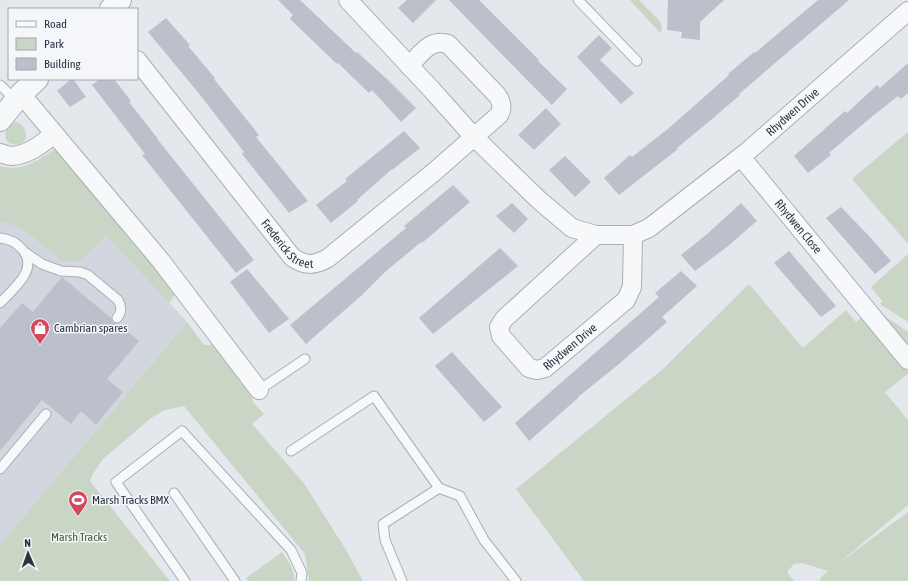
<svg xmlns="http://www.w3.org/2000/svg" width="908" height="581" font-family="'Asap Condensed',sans-serif">
<rect width="100%" height="100%" fill="#e4e7ec"/>
<polygon fill="#d2d6de" points="0,221 22,229 62,261 82,261 106,235 187,322 0,545"/>
<g fill="#c9d6c5">
<polygon points="630,0 639,0 660,21 662,28 660,33"/>
<path d="M15 122C30 124 31 151 9 143 1 136 7 127 15 122Z"/>
<polygon points="908,132 908,244 852,179"/>
<path d="M55 149 128 232 176 293 169 303 106 235 82 261H62L22 229 0 221V166C23 172 36 161 55 149Z"/>
<polygon points="908,254 908,322 880,304 882,301 871,287"/>
<polygon points="749,284 803,348 846,310 856,322 865,315 908,372 908,374 885,392 908,420 908,505 839,563 908,512 908,581 820,581 820,578 828,571 802,563 794,564 787,572 794,581 584,581 516,489 663,369"/>
<polygon points="876,310 908,332 908,348"/>
<polygon points="187,322 204,345 214,345 252,398 253,402 264,414 252,424 303,482 346,550 363,581 309,581 305,554 184,406 165,410 151,418 103,459 93,474 90,481 170,581 0,581 0,545"/>
<path d="M282 552C288 561 295 569 294 581H248L246 578Z"/>
</g>
<g fill="#bbc0ca">
<polygon points="278,0 300,0 356,53 357,52 389,81 416,108 401,122 372,90 369,93 338,63 337,64 290,19 293,15"/>
<polygon points="407,0 436,0 413,23 398,8"/>
<polygon points="449,0 479,0 539,60 538,61 567,89 552,105 523,76"/>
<polygon points="668,0 724,0 700,22 700,40 681,38 682,32 667,30"/>
<polygon points="818,0 849,0 739,94 740,95 712,119 677,148 678,149 619,195 604,178 630,155 632,157 669,128 729,75 728,74 754,52 755,53"/>
<polygon points="166,18 190,45 188,46 215,78 214,79 259,135 256,137 308,201 289,213 242,154 244,152 201,96 148,32"/>
<polygon points="599,35 612,48 600,60 634,93 621,104 577,57"/>
<polygon points="908,63 908,93 901,99 898,96 869,119 829,153 831,155 808,173 794,156 845,111 847,113 877,85 880,88"/>
<polygon points="71,79 73,79 86,97 70,107 57,91"/>
<polygon points="100,79 114,79 131,101 129,102 158,139 158,140 254,260 236,273 142,155 145,154 92,85"/>
<polygon points="546,108 561,124 534,150 518,135"/>
<polygon points="404,131 420,148 392,170 392,169 357,200 358,201 331,223 316,205 347,181 345,179"/>
<polygon points="565,156 591,182 575,197 549,170"/>
<polygon points="453,185 470,202 422,243 421,242 385,272 362,295 306,344 290,325 406,228 404,226"/>
<polygon points="512,203 528,219 514,233 496,216"/>
<polygon points="741,203 757,221 728,246 695,271 681,255 706,235"/>
<polygon points="841,207 869,236 891,261 875,274 826,218"/>
<polygon points="500,248 518,266 433,334 419,318"/>
<polygon points="789,251 836,306 821,317 774,263"/>
<polygon points="247,269 289,319 269,333 230,282"/>
<polygon points="681,271 697,286 662,317 667,322 619,364 578,397 578,398 529,441 515,423 659,297 655,293"/>
<polygon points="62,277 111,318 113,323 118,324 139,341 107,379 123,392 96,425 81,411 71,424 42,400 0,451 0,328 22,303 33,312"/>
<polygon points="452,352 502,407 484,422 435,366"/>
</g>
<g fill="none" stroke-linecap="round" stroke-linejoin="round">
<g stroke="#a9aeb7" stroke-width="11">
<g id="service">
<polyline points="578,0 637,61"/>
<polyline points="0,85 15,100"/>
<path d="M0 238C9 239 16 242 22 249 40 269 13 289 0 303"/>
<path d="M26 253 42 264 61 271 80 272 88 275 118 300C122 307 122 312 117 318"/>
<polyline points="259,390 305,359"/>
<polyline points="291,451 374,396 439,488"/>
<polyline points="0,469 46,414"/>
<polyline points="174,493 235,581"/>
<polyline points="185,581 116,482 182,431 291,550 302,573 301,581"/>
<polyline points="402,581 385,540 383,524 439,488 460,496 484,540 516,581"/>
</g>
</g>
<g stroke="#a9aeb7" stroke-width="20">
<g id="minor">
<path id="s1" d="M348 0 432 90 473 136 540 201 572 228 596 235H633L649 228 748 151 908 11"/>
<path id="s2" d="M137 60 292 257C305 266 314 266 328 258L434 172 499 115C503 108 502 102 497 95L448 44C430 38 421 54 409 66"/>
<polyline points="21,94 161,261 259,390"/>
<path d="M0 153C4 154 8 156 12 156 28 155 42 144 54 134"/>
<path id="s3" d="M741 157 908 360"/>
<path id="s4" d="M596 235 504 319 499 327 501 336 529 368 537 370 545 368 626 300 632 287 633 235"/>
</g>
</g>
<g stroke="#a9aeb7" stroke-width="24">
<g id="tertiary">
<polyline points="111,9 120,0"/>
<polyline points="0,120 21,94 37,79"/>
</g>
</g>
<use href="#service" stroke="#f7f8fa" stroke-width="9"/>
<use href="#minor" stroke="#f7f8fa" stroke-width="18"/>
<use href="#tertiary" stroke="#f7f8fa" stroke-width="22"/>
</g>
<defs>
<g id="shop-pin" transform="scale(1)"><path d="M0 17L-7.5 6A9.5 9.5 0 1 1 7.5 6Z" fill="#d1495b" stroke="#f4f6f9"/><path d="M-5-2.5h2.3a2.7 3.5 0 0 1 5.4 0H5L5.5 6h-11ZM-1.5-2.5h3a1.5 2.3 0 0 0-3 0Z" fill="#fff"/></g>
<g id="stadium-pin" transform="scale(1)"><path d="M0 17L-7.5 6A9.5 9.5 0 1 1 7.5 6Z" fill="#d1495b" stroke="#f4f6f9"/><path d="M0-5a6.5 5 0 1 0 0 10a6.5 5 0 1 0 0-10ZM-3.5-1.8h7v3.6h-7Z" fill="#fff"/></g>
</defs>
<g fill-rule="evenodd">
<use href="#shop-pin" x="40" y="328"/>
<use href="#stadium-pin" x="78" y="500"/>
</g>
<g text-anchor="middle" stroke-width="3" stroke-linejoin="round" paint-order="stroke">
<g font-size="12" fill="#2b3445" stroke="#f4f6f9">
<text dy="4" stroke="none"><textPath href="#s1" startOffset="584">Rhydwen Drive</textPath></text>
<text dy="4" stroke="none"><textPath href="#s3" startOffset="90">Rhydwen Close</textPath></text>
<text dy="4" stroke="none"><textPath href="#s2" startOffset="239">Frederick Street</textPath></text>
<text dy="4" stroke="none"><textPath href="#s4" startOffset="235">Rhydwen Drive</textPath></text>
</g>
<g font-size="12" fill="#2b3445" stroke="#f4f6f9" text-anchor="start">
<text x="54" y="332">Cambrian spares</text>
<text x="92" y="504">Marsh Tracks BMX</text>
</g>
<g font-size="12" fill="#3f6138" stroke="#f4f6f9">
<text x="79" y="541">Marsh Tracks</text>
</g>
</g>
<rect x="8" y="8" width="130" height="72" fill="#f4f6f9" stroke="#a4a8b1"/>
<rect x="16" y="21" width="20" height="6" fill="#f7f8fa" stroke="#a4a8b1"/>
<text x="44" y="28" font-size="12" fill="#2b3445">Road</text>
<rect x="16" y="38" width="20" height="12" fill="#c9d6c5" stroke="#a4a8b1"/>
<text x="44" y="48" font-size="12" fill="#2b3445">Park</text>
<rect x="16" y="58" width="20" height="12" fill="#bbc0ca" stroke="#a4a8b1"/>
<text x="44" y="68" font-size="12" fill="#2b3445">Building</text>
<g transform="translate(28 553) rotate(358)" stroke="#f4f6f9" stroke-width="3" paint-order="stroke">
<path d="M0-3L7 15L0 10L-7 15Z" fill="#2b3445"/>
<text y="-6" font-size="11" font-weight="bold" text-anchor="middle" fill="#2b3445">N</text>
</g>
</svg>
